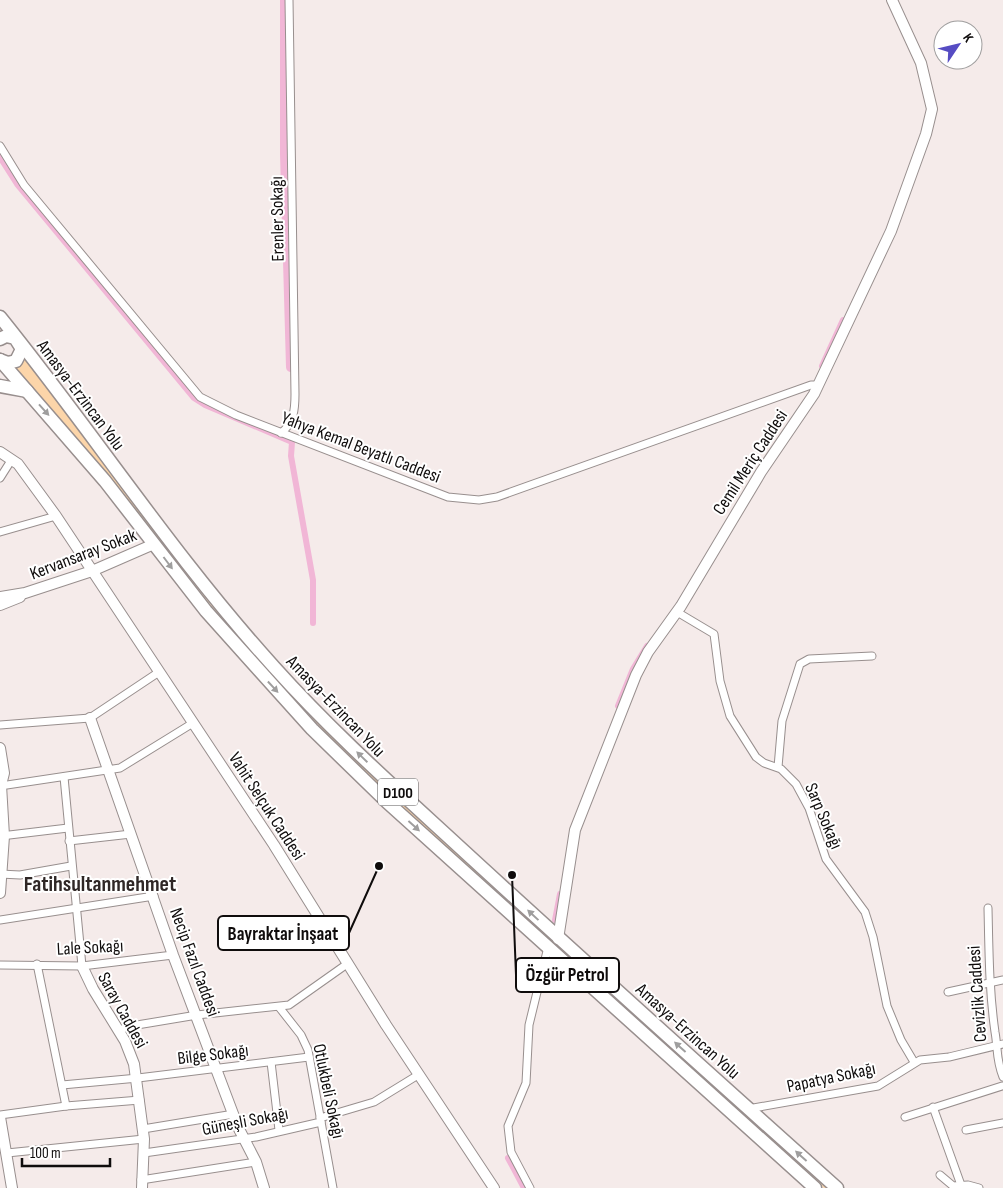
<svg xmlns="http://www.w3.org/2000/svg" width="1003" height="1188" font-family="'Sofia Sans Condensed',sans-serif">
<rect width="100%" height="100%" fill="#f5ebea"/>
<polygon fill="#fcd5a9" points="25,357 156,531 264,663 829,1188 824,1188 393,799 333,741 226,624 87,450 14,367"/>
<g fill="none" stroke-linecap="round" stroke-linejoin="round">
<g stroke="#f1b6d6" stroke-width="6">
<polyline points="0,157 17,184 194,398 205,405 292,442 291,456 313,580 313,623"/>
<polyline points="822,366 843,320"/>
<polyline points="618,706 633,669 647,646"/>
<polyline points="555,920 560,894"/>
<polyline points="508,1158 524,1188"/>
</g>
<polyline stroke="#f1b6d6" stroke-width="10" points="285,0 285,154 291,367"/>
<g stroke="#988f8e" stroke-width="9">
<g id="street">
<polyline points="0,146 24,185 200,397 236,415 448,497 479,500 497,497 811,385 818,385"/>
<path d="M281 433C294 423 295 409 295 394L289 0"/>
<polyline points="0,478 12,459"/>
<polyline points="0,532 56,516"/>
<polyline points="677,612 714,634 720,681 730,716 756,757 764,763 781,769 796,784 809,808 826,859 865,912 873,937 887,1006 901,1040 914,1062"/>
<polyline points="0,725 90,718 159,672"/>
<polyline points="778,767 782,721 800,664 809,659 872,656"/>
<polyline points="64,777 82,966"/>
<polyline points="0,786 120,768 193,723"/>
<polyline points="1,836 68,828"/>
<polyline points="69,841 131,834"/>
<polyline points="0,874 20,875 71,866"/>
<path d="M988 908C989 950 989 990 995 1032 998 1049 996 1060 1003 1077"/>
<polyline points="0,920 154,896"/>
<polyline points="37,964 66,1106"/>
<polyline points="0,965 82,966 173,955"/>
<polyline points="948,992 1003,980"/>
<polyline points="279,1007 301,1035 308,1050 333,1188"/>
<polyline points="119,1030 131,1026 197,1015 289,1005 347,964"/>
<polyline points="271,1062 279,1130"/>
<polyline points="62,1085 138,1078 309,1057"/>
<polyline points="933,1107 961,1185"/>
<polyline points="748,1109 878,1086 920,1060 949,1057 1003,1044"/>
<polyline points="0,1115 66,1106 140,1100"/>
<polyline points="905,1117 1002,1086"/>
<polyline points="320,1118 374,1102 418,1075"/>
<polyline points="143,1129 234,1114"/>
<polyline points="966,1130 1003,1123"/>
<polyline points="7,1153 144,1139"/>
<polyline points="144,1153 256,1137 321,1122"/>
<polyline points="940,1175 953,1186 968,1185 979,1188"/>
<polyline points="141,1180 256,1162"/>
<polyline points="530,1188 511,1152 508,1126 526,1083 529,1025 548,947"/>
</g>
</g>
<g stroke="#988f8e" stroke-width="12">
<g id="secondary">
<polyline points="0,452 18,464 56,516 274,845 386,1025 494,1188"/>
<polyline points="0,597 25,593 92,571 154,544"/>
<polyline points="0,605 20,597"/>
<polyline points="90,718 173,955 238,1127 256,1162 264,1188"/>
<polyline points="0,748 4,773 1,785 4,836 0,893"/>
<polyline points="558,939 575,830 636,675 648,652 681,606 761,472 814,394 891,231 926,134 932,109 921,63 892,0"/>
<polyline points="82,966 93,989 125,1041 134,1064 144,1139 142,1188"/>
<polyline points="0,1117 12,1188"/>
</g>
</g>
<g stroke="#988f8e" stroke-width="15">
<g id="highway">
<path d="M0 317C93 432 174 557 274 667 334 734 401 793 466 853 589 966 713 1077 837 1188"/>
<polyline points="0,339 6,336 15,338 22,349 16,361 8,363 0,360"/>
<polyline points="0,360 105,481 206,611 312,729 387,802 815,1188"/>
<polyline points="0,386 27,391"/>
</g>
</g>
<use href="#street" stroke="#fff" stroke-width="7"/>
<use href="#secondary" stroke="#fff" stroke-width="10"/>
<use href="#highway" stroke="#fff" stroke-width="12"/>
</g>
<defs><path id="oneway-solid" d="M-6-.8H1V-3.2L6.5 0L1 3.2V.8H-6Z" transform="scale(1.25)"/></defs>
<g fill="#9f9e9e">
<use href="#oneway-solid" transform="translate(44 410) rotate(48)"/>
<use href="#oneway-solid" transform="translate(168 563) rotate(53)"/>
<use href="#oneway-solid" transform="translate(273 687) rotate(47)"/>
<use href="#oneway-solid" transform="translate(362 757) rotate(-136)"/>
<use href="#oneway-solid" transform="translate(414 826) rotate(42)"/>
<use href="#oneway-solid" transform="translate(533 915) rotate(-137)"/>
<use href="#oneway-solid" transform="translate(680 1047) rotate(-138)"/>
<use href="#oneway-solid" transform="translate(801 1156) rotate(-138)"/>
</g>
<g text-anchor="middle" stroke-width="4" stroke-linejoin="round" paint-order="stroke">
<rect fill="#fff" stroke="#575555" stroke-width="1" x="378" y="778.5" width="40" height="27" rx="4"/>
<g font-size="16" font-weight="bold" fill="#0f0c0c">
<text x="398" y="798">D100</text>
</g>
<g font-size="18" fill="#0f0c0c" stroke="#fff">
<text transform="translate(277 219) rotate(-91)" y="6">Erenler Sokağı</text>
<text transform="translate(81 395) rotate(53)" y="6">Amasya-Erzincan Yolu</text>
<text transform="translate(361 447) rotate(21)" y="6">Yahya Kemal Beyatlı Caddesi</text>
<text transform="translate(750 462) rotate(-57)" y="6">Cemil Meriç Caddesi</text>
<text transform="translate(83 554) rotate(-21)" y="6">Kervansaray Sokak</text>
<text transform="translate(336 706) rotate(46)" y="6">Amasya-Erzincan Yolu</text>
<text transform="translate(267 806) rotate(57)" y="6">Vahit Selçuk Caddesi</text>
<text transform="translate(824 816) rotate(67)" y="6">Sarp Sokağı</text>
<text transform="translate(90 947) rotate(-3)" y="6">Lale Sokağı</text>
<text transform="translate(195 962) rotate(70)" y="6">Necip Fazıl Caddesi</text>
<text transform="translate(977 994) rotate(-94)" y="6">Cevizlik Caddesi</text>
<text transform="translate(123 1010) rotate(61)" y="6">Saray Caddesi</text>
<text transform="translate(688 1031) rotate(42)" y="6">Amasya-Erzincan Yolu</text>
<text transform="translate(213 1054) rotate(-7)" y="6">Bilge Sokağı</text>
<text transform="translate(831 1077) rotate(-12)" y="6">Papatya Sokağı</text>
<text transform="translate(329 1091) rotate(78)" y="6">Otlukbeli Sokağı</text>
<text transform="translate(245 1121) rotate(-11)" y="6">Güneşli Sokağı</text>
</g>
<g font-size="22" font-weight="bold" fill="#2f2726" stroke="#fff">
<text x="100" y="891">Fatihsultanmehmet</text>
</g>
</g>
<path fill="none" stroke="#0f0c0c" stroke-width="2" d="M379 866L349 933M512 875L516 975"/>
<g fill="#0f0c0c" stroke="#fff" stroke-width="2">
<circle cx="379" cy="866" r="5"/>
<circle cx="512" cy="875" r="5"/>
</g>
<g fill="#fff" stroke="#0f0c0c" stroke-width="2">
<rect x="218" y="916" width="131" height="34" rx="5"/>
<rect x="516" y="958" width="103" height="34" rx="5"/>
</g>
<g font-size="19" text-anchor="middle" font-weight="bold" fill="#0f0c0c">
<text x="283" y="940">Bayraktar İnşaat</text>
<text x="567" y="981">Özgür Petrol</text>
</g>
<g transform="translate(958 45) rotate(55)"><circle r="24" fill="#ffffff" stroke="#9f9e9e"/>
<path d="M0-4L9 19L0 12L-9 19Z" fill="#564cc3"/>
<text y="-8" font-size="14" font-weight="bold" text-anchor="middle" fill="#0f0c0c">K</text>
</g>
<path d="M22 1158v8h88v-8" fill="none" stroke="#0f0c0c" stroke-width="2.5"/>
<text x="30" y="1158" font-size="15" fill="#0f0c0c" stroke="#ffffff" stroke-width="4" paint-order="stroke">100 m</text>
</svg>
